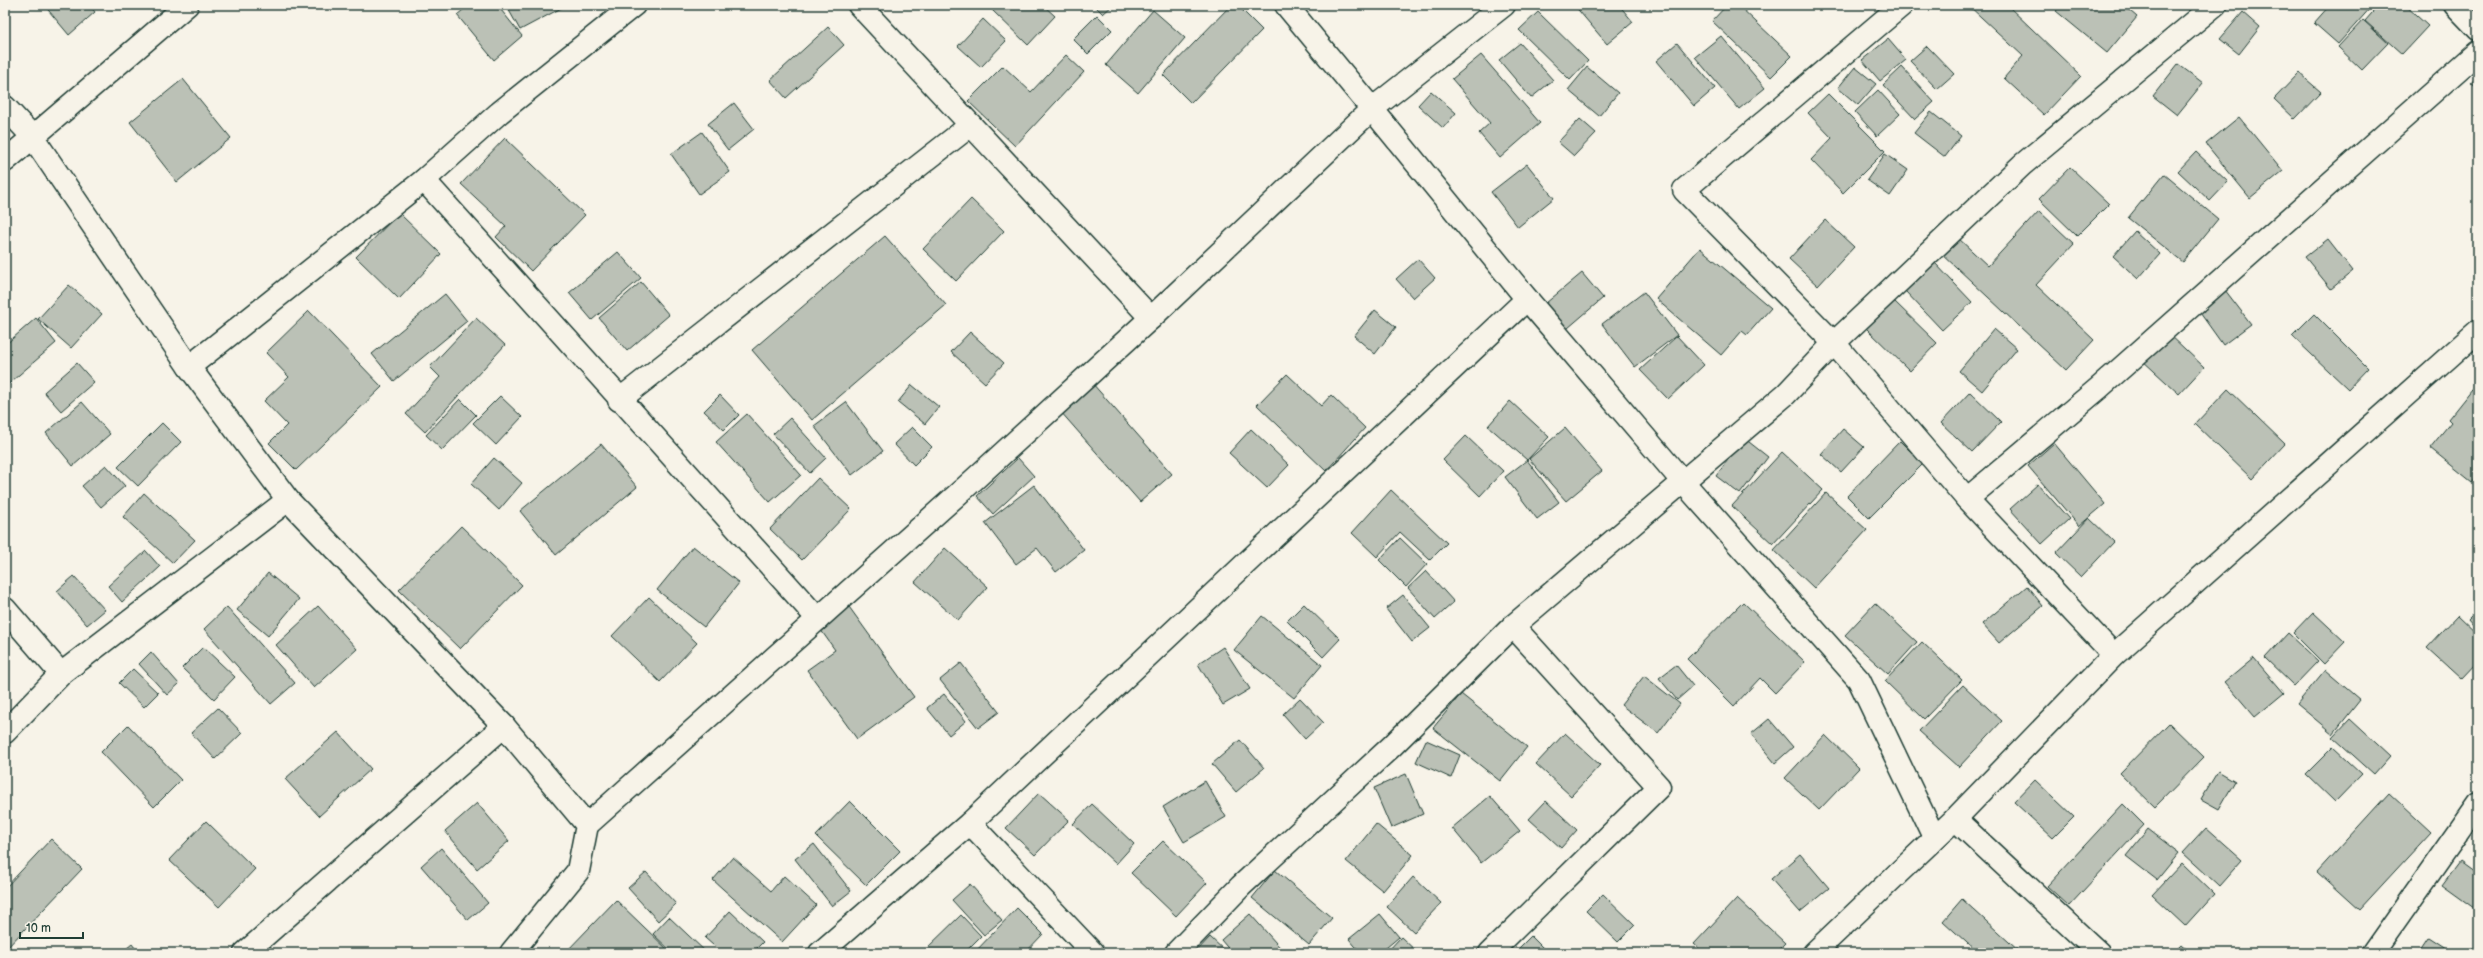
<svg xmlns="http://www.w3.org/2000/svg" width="2483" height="958" font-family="'Balsamiq Sans',sans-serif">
<rect width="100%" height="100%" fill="#f7f3e8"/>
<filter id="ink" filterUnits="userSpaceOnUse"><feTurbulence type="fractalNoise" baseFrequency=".025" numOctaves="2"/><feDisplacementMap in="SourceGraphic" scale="8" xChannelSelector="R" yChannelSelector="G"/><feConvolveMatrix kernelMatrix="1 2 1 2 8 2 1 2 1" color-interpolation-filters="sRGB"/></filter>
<g filter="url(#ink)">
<g fill="#bbc1b6" stroke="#1f3d34">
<polygon points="44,5 89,5 95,12 69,35"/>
<polygon points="469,5 497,5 522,36 494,60 457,15"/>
<polygon points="506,5 567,5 520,30"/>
<polygon points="996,5 1043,5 1055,16 1028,45 992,10"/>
<polygon points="1094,5 1113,5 1103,14"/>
<polygon points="1231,5 1237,5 1262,30 1191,103 1163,75"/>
<polygon points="1574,5 1619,5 1633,22 1607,44"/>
<polygon points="1727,5 1738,5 1792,56 1771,77 1712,21"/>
<polygon points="1968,5 2007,5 2081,76 2044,115 2004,78 2023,56"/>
<polygon points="2061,5 2123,5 2137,17 2107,53 2056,11"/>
<polygon points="2330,5 2373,5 2338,44 2314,23"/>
<polygon points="2379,5 2405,5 2428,26 2402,54 2365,21"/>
<polygon points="1153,10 1185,38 1138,93 1106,65"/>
<polygon points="1538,12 1588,61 1570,80 1519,30"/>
<polygon points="2243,12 2260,27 2239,54 2220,39"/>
<polygon points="1097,15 1112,30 1088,54 1073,39"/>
<polygon points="983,19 1006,41 981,67 958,46"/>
<polygon points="2363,20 2388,43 2362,70 2338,47"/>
<polygon points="828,27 844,45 786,98 770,80"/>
<polygon points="1721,36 1765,88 1739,109 1695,57"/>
<polygon points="1888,39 1906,60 1880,81 1862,60"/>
<polygon points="1520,43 1553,80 1531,98 1499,60"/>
<polygon points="1677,43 1715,88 1694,106 1656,61"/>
<polygon points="1927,46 1954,74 1937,89 1910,61"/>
<polygon points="1066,55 1084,72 1015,146 968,101 1003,66 1031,92"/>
<polygon points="1481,55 1540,123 1500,158 1479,133 1490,123 1452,79"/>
<polygon points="2178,64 2203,83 2177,115 2153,96"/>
<polygon points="1587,67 1618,93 1599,116 1568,90"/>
<polygon points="1855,67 1876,84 1858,105 1838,88"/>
<polygon points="1902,67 1934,102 1915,119 1883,85"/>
<polygon points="2299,73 2321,92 2295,119 2274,99"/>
<polygon points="2478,75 2478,89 2471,83"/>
<polygon points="183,79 231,138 177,182 130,122"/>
<polygon points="1878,90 1900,114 1877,136 1855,112"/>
<polygon points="1431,91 1456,113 1443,128 1418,105"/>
<polygon points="1828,94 1885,151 1843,193 1811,160 1832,138 1808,113"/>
<polygon points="734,103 754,129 728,150 708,124"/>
<polygon points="1931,112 1961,136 1945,157 1914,133"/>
<polygon points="2239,117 2283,171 2250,198 2206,144"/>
<polygon points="1580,119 1596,133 1574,156 1558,142"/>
<polygon points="702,132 730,172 699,194 671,154"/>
<polygon points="505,138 585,215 531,271 496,237 506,226 461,184"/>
<polygon points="2196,152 2228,182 2210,201 2178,171"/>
<polygon points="1885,154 1908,170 1890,196 1867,180"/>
<polygon points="1527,164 1554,198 1518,227 1491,192"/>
<polygon points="2070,167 2109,204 2077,236 2039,199"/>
<polygon points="2164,174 2218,219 2183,262 2128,218"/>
<polygon points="971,199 1004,231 956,281 923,249"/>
<polygon points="2039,211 2074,244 2036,285 2094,340 2066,370 1941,253 1957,237 1988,266"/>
<polygon points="399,213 441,254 399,299 356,257"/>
<polygon points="1825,220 1854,247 1818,286 1789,259"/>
<polygon points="2135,231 2160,254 2138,279 2113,256"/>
<polygon points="885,236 946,305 812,420 752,350"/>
<polygon points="2328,239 2353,271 2331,289 2305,257"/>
<polygon points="1700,248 1771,308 1747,335 1742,331 1721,355 1656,299"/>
<polygon points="618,252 641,278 592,320 569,293"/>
<polygon points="1418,259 1435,278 1413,298 1396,279"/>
<polygon points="1935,263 1972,302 1942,330 1905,291"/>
<polygon points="1582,273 1603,298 1561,334 1540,308"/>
<polygon points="641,282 669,315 627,351 599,318"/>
<polygon points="69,285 102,314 71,348 38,319"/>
<polygon points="2225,290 2251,324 2223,345 2198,310"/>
<polygon points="1644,292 1677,335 1635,367 1602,324"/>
<polygon points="445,294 467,321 394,381 372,354"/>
<polygon points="1893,300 1937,343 1910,371 1866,328"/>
<polygon points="1375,310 1396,327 1375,354 1354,336"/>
<polygon points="309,311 382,387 296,470 269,443 287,425 264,401 289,377 266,353"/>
<polygon points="2314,314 2368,368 2348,389 2292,336"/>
<polygon points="36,318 56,343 5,387 5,345"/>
<polygon points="476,318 505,345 425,432 406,414 440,377 430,367"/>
<polygon points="1994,329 2017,349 1982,391 1959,371"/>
<polygon points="970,332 1004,363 985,383 951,352"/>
<polygon points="2168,333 2204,367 2179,394 2142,360"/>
<polygon points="1677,336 1704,365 1668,399 1640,370"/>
<polygon points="77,363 94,382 61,411 44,392"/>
<polygon points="1287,374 1321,406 1331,395 1365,428 1326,471 1257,405"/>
<polygon points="1092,383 1172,474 1140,502 1060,411"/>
<polygon points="912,385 939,407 925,424 898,402"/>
<polygon points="2228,389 2285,444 2252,479 2195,424"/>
<polygon points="2472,389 2478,394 2478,479 2476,477 2472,482 2430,448 2451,422 2448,419"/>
<polygon points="1970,392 2001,422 1972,452 1941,423"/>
<polygon points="720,395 739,415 724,430 704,411"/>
<polygon points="500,396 522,417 496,445 473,423"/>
<polygon points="460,399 476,415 442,450 426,435"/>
<polygon points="1510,401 1549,437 1527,460 1488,426"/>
<polygon points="82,402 110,434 73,466 46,433"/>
<polygon points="846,402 883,451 852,475 814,426"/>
<polygon points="747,414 801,475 770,502 716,442"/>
<polygon points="790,418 826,458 810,473 773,434"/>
<polygon points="162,423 181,442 138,486 118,467"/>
<polygon points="912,427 932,447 914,465 894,444"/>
<polygon points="1565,428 1602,471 1566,501 1529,459"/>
<polygon points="1251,429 1289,465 1267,488 1229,453"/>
<polygon points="1843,429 1864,447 1841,472 1821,454"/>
<polygon points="1466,436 1503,471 1480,496 1443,460"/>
<polygon points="1744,438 1768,457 1740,494 1716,476"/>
<polygon points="1900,441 1923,464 1869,518 1847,496"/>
<polygon points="2054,443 2105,504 2079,526 2028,466"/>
<polygon points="601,444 637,487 556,555 520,511"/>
<polygon points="1782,452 1823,490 1773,544 1732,506"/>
<polygon points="494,458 522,483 499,510 471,484"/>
<polygon points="1018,458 1034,476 993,514 977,496"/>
<polygon points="1527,460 1559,502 1537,519 1505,477"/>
<polygon points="106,465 125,486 101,507 82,486"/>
<polygon points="818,478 851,509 802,560 770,529"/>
<polygon points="2038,484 2069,519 2042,544 2010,509"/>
<polygon points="1034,485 1084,550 1056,572 1037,548 1016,564 985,523"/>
<polygon points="1391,490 1447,543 1430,560 1400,532 1377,557 1352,533"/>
<polygon points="144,493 195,540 173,563 123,517"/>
<polygon points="1826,493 1867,530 1814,588 1774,550"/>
<polygon points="2089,518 2114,542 2081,577 2056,553"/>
<polygon points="461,526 522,585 460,649 399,590"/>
<polygon points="1400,538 1427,564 1406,587 1379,560"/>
<polygon points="693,546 739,583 704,627 657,590"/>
<polygon points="945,548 988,587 958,620 915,582"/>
<polygon points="146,551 160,567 122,602 108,586"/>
<polygon points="1426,571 1454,602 1435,619 1408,588"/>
<polygon points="268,573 299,599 268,636 237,610"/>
<polygon points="74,576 105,610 87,625 57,591"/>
<polygon points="2027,586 2043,606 1999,643 1982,624"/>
<polygon points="1403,595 1430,628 1412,642 1386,609"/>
<polygon points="649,597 697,643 660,682 612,636"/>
<polygon points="1743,602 1805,662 1775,693 1760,678 1734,706 1687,659"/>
<polygon points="1875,603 1917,642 1888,674 1845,635"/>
<polygon points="847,604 914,697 857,739 807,670 835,650 818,626"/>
<polygon points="1304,604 1340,639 1323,657 1287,621"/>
<polygon points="318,606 357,649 314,688 276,645"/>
<polygon points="227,607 295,683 271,704 204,629"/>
<polygon points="2478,610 2478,632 2468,620"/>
<polygon points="2313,612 2345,642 2324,664 2293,633"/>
<polygon points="1262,616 1322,665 1294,698 1234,650"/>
<polygon points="2457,616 2478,636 2478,661 2461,679 2427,648"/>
<polygon points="2288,633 2318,661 2294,686 2265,658"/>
<polygon points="1922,642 1962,680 1924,719 1885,681"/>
<polygon points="203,647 235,677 214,699 182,668"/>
<polygon points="1223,647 1250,689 1223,705 1198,664"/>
<polygon points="151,652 179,684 167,695 139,664"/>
<polygon points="2254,658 2284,693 2255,717 2225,682"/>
<polygon points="961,663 999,712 978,728 940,680"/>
<polygon points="1676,665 1693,686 1677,700 1659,678"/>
<polygon points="133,669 158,693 144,707 119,683"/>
<polygon points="2325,670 2360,700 2333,734 2297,704"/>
<polygon points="1644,676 1680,704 1658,733 1621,705"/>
<polygon points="1963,685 2002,721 1959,767 1919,731"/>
<polygon points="944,694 966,721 949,735 927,708"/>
<polygon points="1461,694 1527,747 1500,781 1433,728"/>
<polygon points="1300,698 1323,722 1305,739 1283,714"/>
<polygon points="218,708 242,733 215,759 191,733"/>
<polygon points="1769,719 1793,747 1775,763 1751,734"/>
<polygon points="2350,719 2390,756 2374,774 2333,737"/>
<polygon points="2169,723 2204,757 2155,807 2120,773"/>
<polygon points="128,725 181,780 154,807 101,752"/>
<polygon points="338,732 371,769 319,816 285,779"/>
<polygon points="1565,733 1600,765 1571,796 1536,764"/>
<polygon points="1825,735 1859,768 1819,810 1785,778"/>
<polygon points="1240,740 1264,768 1236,792 1212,764"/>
<polygon points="1426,740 1460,755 1451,778 1416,762"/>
<polygon points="2333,747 2362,774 2335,802 2306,774"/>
<polygon points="2218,771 2235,781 2219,809 2201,799"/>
<polygon points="1406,774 1423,814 1391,828 1374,788"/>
<polygon points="2035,780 2074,817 2053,838 2014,802"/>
<polygon points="1205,781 1226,817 1184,842 1163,807"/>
<polygon points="1039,793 1069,820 1035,855 1006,828"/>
<polygon points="2389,793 2431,832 2359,910 2317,872"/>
<polygon points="1490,796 1520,831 1481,863 1452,828"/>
<polygon points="850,801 900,851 866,885 816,836"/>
<polygon points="1546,801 1577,830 1561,848 1529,819"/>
<polygon points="477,803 509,841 477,869 445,831"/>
<polygon points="1092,804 1134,844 1116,864 1073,824"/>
<polygon points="2123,804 2144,825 2069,906 2047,886"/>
<polygon points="206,821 255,869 219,907 169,860"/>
<polygon points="1376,824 1413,855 1383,891 1346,861"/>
<polygon points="2206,828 2242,860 2219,886 2183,853"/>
<polygon points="2148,829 2179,853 2157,880 2126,856"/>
<polygon points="51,839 82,869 5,950 5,888"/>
<polygon points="1163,841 1207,883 1176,916 1131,873"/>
<polygon points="814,844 851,891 832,906 795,859"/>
<polygon points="441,848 488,903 468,920 421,866"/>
<polygon points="1800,854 1829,888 1800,912 1771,879"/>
<polygon points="733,857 771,891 784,876 816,905 782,942 713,880"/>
<polygon points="2460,861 2478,874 2478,911 2442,885"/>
<polygon points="2182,863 2214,894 2185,926 2152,895"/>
<polygon points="1275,870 1332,918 1309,945 1252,898"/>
<polygon points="646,872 676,904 658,921 628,888"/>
<polygon points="1413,877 1441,903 1414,932 1387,907"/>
<polygon points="970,884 1002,920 984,935 952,900"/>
<polygon points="1603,894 1635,925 1618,942 1586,911"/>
<polygon points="1737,898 1785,943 1775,953 1704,953 1694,944"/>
<polygon points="1962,899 2021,953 1978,953 1943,921"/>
<polygon points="616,900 671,953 565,953"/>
<polygon points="1017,908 1043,934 1025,953 974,953"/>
<polygon points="730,911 763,942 752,953 722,953 705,938"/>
<polygon points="1250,914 1285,953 1232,953 1221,940"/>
<polygon points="1380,914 1399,937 1380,953 1361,953 1349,939"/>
<polygon points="961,915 981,936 964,953 928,953 925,950"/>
<polygon points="669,917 707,953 673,953 653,934"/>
<polygon points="1531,936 1548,953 1514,953"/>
<polygon points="1210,937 1227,953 1195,953"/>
<polygon points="1401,937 1418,953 1386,953"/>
<polygon points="2428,938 2451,953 2418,953"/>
<polygon points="132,944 139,953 121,953"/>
<polygon points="2182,945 2191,953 2174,953"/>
</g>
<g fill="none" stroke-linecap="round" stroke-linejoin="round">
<g stroke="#1f3d34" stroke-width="25">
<g id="street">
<polyline points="859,5 1151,318"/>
<polyline points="1504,5 1372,109 1527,299 1683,482 1859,680 1934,837"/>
<polyline points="1902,5 1684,190 1834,343 1967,499 2100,387 2478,52"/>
<polyline points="2455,5 2478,29"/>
<polyline points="5,107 32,136 189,367 288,500 504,726 587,825 578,871 511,953"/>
<polyline points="5,161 187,5"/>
<polyline points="424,180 818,619"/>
<polyline points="189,367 424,180 499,113 634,5"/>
<polyline points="619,400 971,125"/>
<polyline points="1967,499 2114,655"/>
<polyline points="5,609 61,674"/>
<polyline points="5,732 61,674 288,500"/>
<polyline points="1955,819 2099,953"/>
<polyline points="587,825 967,486 1151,318 1372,109 1286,5"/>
<polyline points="245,953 504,726"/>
<polyline points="820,953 970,823"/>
<polyline points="1093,953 970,823 1527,299"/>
<polyline points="1176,953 1241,886 1392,746 1513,626 1786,394 1834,343 2022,165 2215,5"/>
<polyline points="1490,953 1659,787 1513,626"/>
<polyline points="2373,953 2478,804"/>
</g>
</g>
<g stroke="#1f3d34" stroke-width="25">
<polyline id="secondary" points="1814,953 1955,819 2114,655 2478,331"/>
</g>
<use href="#street" stroke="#f7f3e8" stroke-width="22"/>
<use href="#secondary" stroke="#f7f3e8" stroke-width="22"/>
</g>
</g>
<rect width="2483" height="958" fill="none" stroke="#f7f3e8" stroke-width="20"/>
<rect x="10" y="10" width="2463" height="938" fill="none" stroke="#1f3d34" stroke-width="1.5" filter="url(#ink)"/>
<path d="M20 932v6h63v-6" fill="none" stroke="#1f3d34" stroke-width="2"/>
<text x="26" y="932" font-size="12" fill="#1f3d34" stroke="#f7f3e8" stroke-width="3" paint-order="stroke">10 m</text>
</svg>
